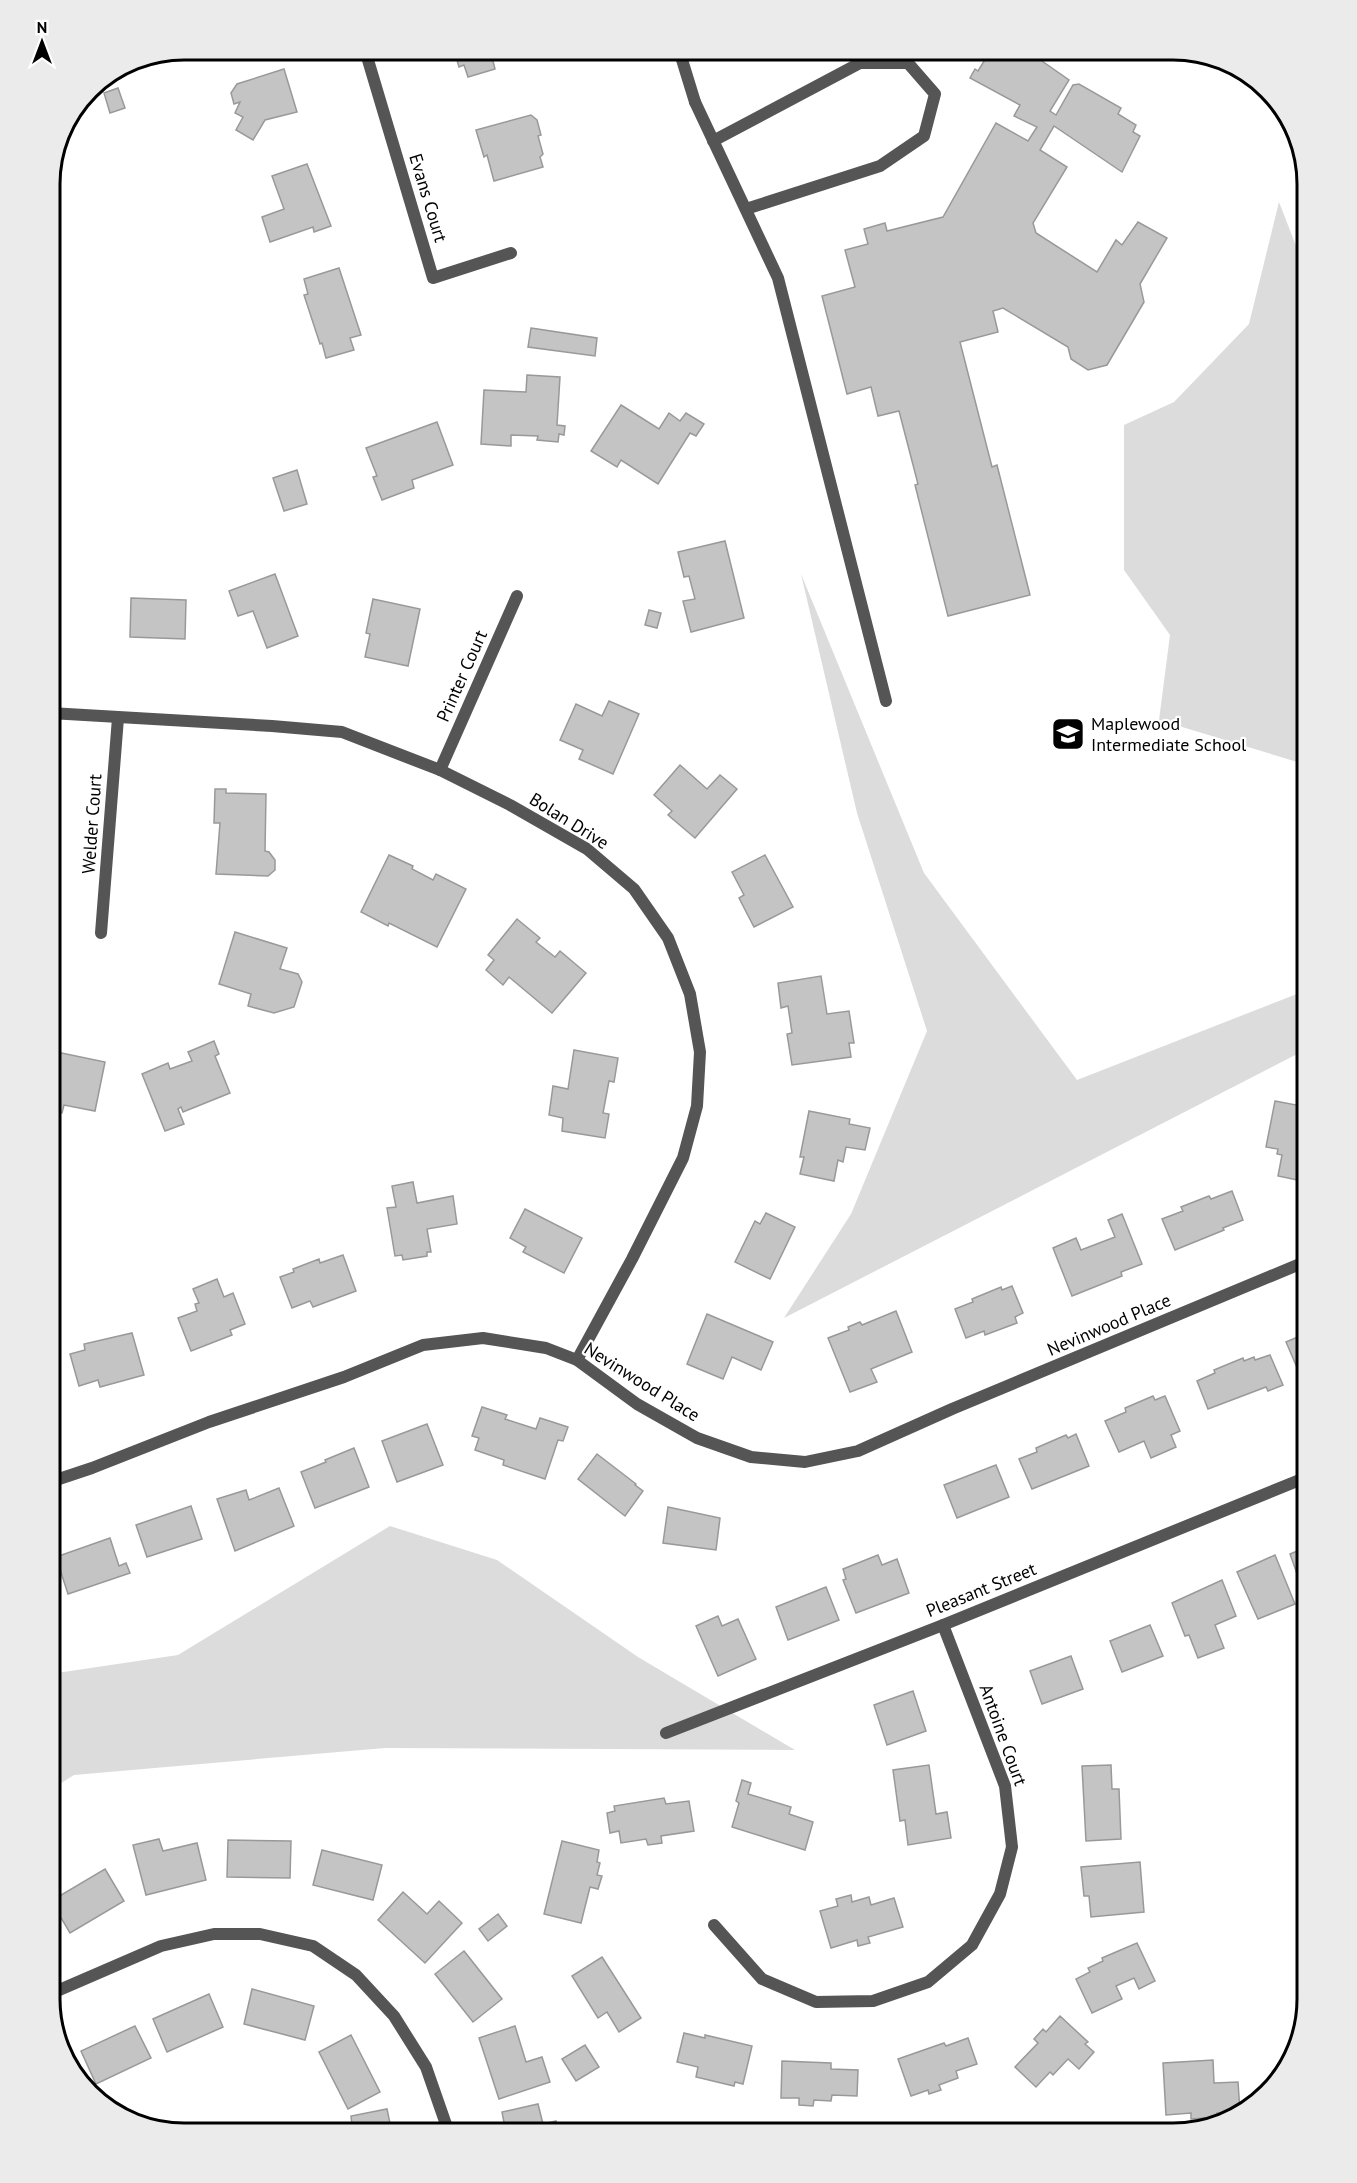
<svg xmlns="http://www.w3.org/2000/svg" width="1357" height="2183" font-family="'PT Sans',sans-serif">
<rect width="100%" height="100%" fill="#fff"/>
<g fill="#dcdcdc">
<polygon points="1279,202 1307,274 1307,765 1159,720 1170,635 1124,570 1124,425 1174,402 1249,324"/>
<polygon points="801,574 924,873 1077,1080 1307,990 1307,1049 784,1318 851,1214 927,1031 857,813"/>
<polygon points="390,1526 497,1560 638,1657 795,1750 385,1748 74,1775 50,1790 50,1674 178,1655"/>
</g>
<g fill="#c4c4c4" stroke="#999" stroke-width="1.5">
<polygon points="454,50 495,50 497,55 492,57 495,69 468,77 464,65 459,67"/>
<polygon points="991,50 1011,50 1024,60 1029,52 1069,80 1050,111 1056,115 1073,85 1079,84 1121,108 1118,114 1136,125 1133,132 1140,136 1122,172 1054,126 1040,150 1067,167 1033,223 1036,233 1097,272 1116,240 1122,245 1138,222 1167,238 1140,284 1144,302 1107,365 1088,370 1071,359 1068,347 1003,308 993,311 998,332 960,342 992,467 997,465 1030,595 948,616 915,485 918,484 899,411 878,416 871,387 847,394 822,296 855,287 845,250 868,244 864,229 885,223 887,231 943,217 996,123 1028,141 1037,127 1014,116 1020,105 970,78 975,69 978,71"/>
<polygon points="142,58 145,67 125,72 123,66 133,60"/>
<polygon points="284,69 297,112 265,120 253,140 236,130 243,117 235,113 240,102 234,104 231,93 237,84"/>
<polygon points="118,88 125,108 110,113 104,93"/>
<polygon points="531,115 537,120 541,135 538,136 543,154 540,157 543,167 494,181 487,155 484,157 476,130"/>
<polygon points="307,164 331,226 314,232 313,227 270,242 262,217 284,209 272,176"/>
<polygon points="339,268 361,335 350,338 354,350 326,358 322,343 320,344 304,295 308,294 304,279"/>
<polygon points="531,328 597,338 595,356 528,347"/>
<polygon points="527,375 560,377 557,425 565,426 564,435 559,434 558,442 537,440 538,436 511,435 511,446 481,444 484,390 526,392"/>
<polygon points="621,405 659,429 669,413 680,421 686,413 704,424 696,436 690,433 658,484 621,460 617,467 591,451"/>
<polygon points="437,422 453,465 412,480 414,488 382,500 373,477 377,476 366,448"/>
<polygon points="297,470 307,504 284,511 273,478"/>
<polygon points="725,541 744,618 691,632 683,601 695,599 689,576 684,577 678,552"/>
<polygon points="275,574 298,636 267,648 253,611 238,616 229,591"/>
<polygon points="131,598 186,600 185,639 130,637"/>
<polygon points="373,599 420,609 408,666 365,657 370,634 366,633"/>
<polygon points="649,610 661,613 657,628 645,625"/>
<polygon points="609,701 639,714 613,774 579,759 583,750 560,740 576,704 602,716"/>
<polygon points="680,765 707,789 720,775 737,789 695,838 668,815 672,811 654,795"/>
<polygon points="215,789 226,789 226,793 266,794 265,851 269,852 275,860 275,870 268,876 216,874 220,823 214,823"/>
<polygon points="389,855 413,866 412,869 433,880 436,874 466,889 437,947 389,923 388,926 361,912"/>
<polygon points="765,855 793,907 754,927 739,898 744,895 732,872"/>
<polygon points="517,919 540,938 536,942 555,957 560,951 586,973 552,1013 509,977 503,985 486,970 494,960 488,955"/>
<polygon points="235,932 287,948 280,969 298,974 302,982 294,1007 274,1013 248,1006 251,994 219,984"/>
<polygon points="821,976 827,1014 849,1011 854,1043 849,1043 851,1057 792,1065 787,1034 792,1033 788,1006 781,1008 778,983"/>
<polygon points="214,1041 219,1054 215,1056 230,1093 183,1112 181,1107 178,1109 184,1124 165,1131 142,1074 168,1063 170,1069 192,1061 188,1052"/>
<polygon points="574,1050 618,1058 614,1082 609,1081 603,1113 609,1114 605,1138 562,1131 563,1118 549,1115 553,1086 568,1089"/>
<polygon points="52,1051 105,1062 95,1111 64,1105 62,1113 50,1111 50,1062"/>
<polygon points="1275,1101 1307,1107 1307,1182 1278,1176 1282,1155 1277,1154 1278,1149 1266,1147"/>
<polygon points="809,1111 850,1119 849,1124 870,1128 865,1150 846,1147 843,1162 838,1160 834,1181 800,1174 804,1157 800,1157"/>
<polygon points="413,1182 417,1203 453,1196 457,1224 427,1229 431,1252 427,1252 427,1256 403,1260 402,1255 395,1256 387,1208 396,1207 392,1186"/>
<polygon points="1232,1191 1243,1220 1223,1228 1224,1230 1175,1250 1162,1219 1183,1211 1181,1207 1209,1196 1211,1199"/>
<polygon points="525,1209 582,1238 564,1273 523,1252 526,1247 510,1238"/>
<polygon points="766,1213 795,1227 770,1279 735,1262 755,1221 760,1224"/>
<polygon points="1122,1214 1142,1264 1121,1272 1122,1276 1072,1296 1053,1248 1076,1238 1081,1250 1115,1237 1108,1220"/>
<polygon points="343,1255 356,1291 313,1307 310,1301 292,1308 280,1277 294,1272 293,1269 319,1259 320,1263"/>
<polygon points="217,1279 224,1297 233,1293 245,1324 230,1330 232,1335 191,1351 178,1318 197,1311 195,1304 199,1303 193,1289"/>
<polygon points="1012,1286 1023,1313 1015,1317 1017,1323 985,1335 984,1331 966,1338 955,1309 973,1302 972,1299 1001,1287 1002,1290"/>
<polygon points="896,1311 912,1352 871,1369 877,1382 850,1392 828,1338 849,1330 848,1327 860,1322 862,1325"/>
<polygon points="707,1314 773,1342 761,1370 732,1357 723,1379 687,1364"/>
<polygon points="1307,1329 1307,1369 1299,1372 1286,1342 1305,1334 1303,1331"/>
<polygon points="132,1333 144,1375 100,1387 98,1380 79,1386 70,1354 85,1350 84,1344"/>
<polygon points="1270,1355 1283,1385 1268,1391 1266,1387 1208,1409 1197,1381 1215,1373 1214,1370 1243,1358 1244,1361 1254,1357 1255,1360"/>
<polygon points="1153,1396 1155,1400 1165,1396 1180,1431 1171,1435 1176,1447 1151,1458 1144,1441 1119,1452 1105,1421 1126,1412 1125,1408"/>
<polygon points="482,1407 507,1415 505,1419 536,1429 540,1418 568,1427 563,1441 558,1440 545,1479 503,1465 504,1460 475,1450 479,1438 472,1436"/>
<polygon points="427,1424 443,1465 397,1482 382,1441"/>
<polygon points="1076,1434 1089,1466 1032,1489 1019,1459 1037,1452 1036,1448 1066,1435 1068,1438"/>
<polygon points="354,1448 369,1487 315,1508 301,1472 326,1462 325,1460"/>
<polygon points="597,1454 636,1484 635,1485 643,1491 625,1516 578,1479"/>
<polygon points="996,1465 1009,1497 957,1518 944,1485"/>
<polygon points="279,1488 294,1526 235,1551 217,1499 246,1490 249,1500"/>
<polygon points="191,1506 202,1539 147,1557 136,1525"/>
<polygon points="668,1507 720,1518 716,1550 663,1543"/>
<polygon points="110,1538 119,1566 126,1563 130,1573 68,1594 56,1557"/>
<polygon points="1307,1547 1307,1602 1290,1554"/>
<polygon points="878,1555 882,1565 897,1559 909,1593 856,1613 843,1580 846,1579 843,1569"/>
<polygon points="1275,1555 1295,1604 1258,1619 1237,1572"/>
<polygon points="1222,1580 1236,1616 1215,1625 1224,1648 1198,1658 1189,1635 1185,1636 1172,1603"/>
<polygon points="826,1587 839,1620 788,1640 776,1607"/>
<polygon points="718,1616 722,1626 738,1619 756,1659 718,1676 696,1626"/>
<polygon points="1150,1625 1163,1656 1122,1672 1110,1641"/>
<polygon points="1307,1643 1307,1665 1300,1646"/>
<polygon points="1071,1656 1083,1689 1042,1704 1030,1671"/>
<polygon points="913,1691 926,1731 887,1745 874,1705"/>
<polygon points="929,1765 936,1814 947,1812 951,1838 908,1845 905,1820 900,1821 893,1770"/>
<polygon points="1111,1765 1112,1789 1119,1789 1121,1839 1086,1841 1082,1766"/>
<polygon points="742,1780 751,1783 748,1794 791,1807 789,1814 813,1822 805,1850 732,1827 739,1803 736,1801"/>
<polygon points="664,1798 666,1804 689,1801 694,1831 661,1836 662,1843 648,1845 646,1839 621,1843 619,1831 610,1833 607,1813 615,1811 614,1806"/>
<polygon points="159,1839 163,1851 197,1843 206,1880 146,1895 133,1845"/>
<polygon points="228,1840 291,1841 290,1878 227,1877"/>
<polygon points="562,1841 599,1850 597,1862 600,1863 597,1875 602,1876 598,1889 590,1887 581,1923 544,1914"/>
<polygon points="322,1850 382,1865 373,1900 313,1885"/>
<polygon points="1140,1862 1144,1912 1091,1917 1089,1896 1084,1896 1081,1867"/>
<polygon points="105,1869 124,1901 70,1933 51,1901"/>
<polygon points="403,1892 427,1914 439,1901 462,1923 425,1963 378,1920"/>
<polygon points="851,1895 852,1902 869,1897 871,1905 894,1898 903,1927 868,1937 870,1943 858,1946 857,1940 831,1948 820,1911 838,1906 836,1899"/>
<polygon points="498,1914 507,1926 488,1941 479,1929"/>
<polygon points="1137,1943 1155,1981 1139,1989 1134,1978 1116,1986 1122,1999 1092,2013 1076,1979 1090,1972 1088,1968 1103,1961 1102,1958"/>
<polygon points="464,1951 502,1999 473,2022 435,1974"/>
<polygon points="602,1957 641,2018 619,2032 607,2012 598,2018 572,1976"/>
<polygon points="252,1989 314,2006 305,2040 244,2024"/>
<polygon points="209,1994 223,2027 167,2052 153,2019"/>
<polygon points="1060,2016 1088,2042 1085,2044 1094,2052 1079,2069 1068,2059 1053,2075 1050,2072 1036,2087 1015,2067 1038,2043 1034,2039 1043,2029 1046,2032"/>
<polygon points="135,2026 151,2058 96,2084 81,2051"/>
<polygon points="515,2026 526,2062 542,2057 550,2082 499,2099 479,2038"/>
<polygon points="684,2033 705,2038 705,2035 752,2046 743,2084 735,2082 734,2086 696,2077 698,2067 677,2062"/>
<polygon points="351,2035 380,2092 348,2109 319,2052"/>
<polygon points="968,2038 977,2064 956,2071 958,2078 939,2085 941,2090 929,2094 928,2090 911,2096 898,2059 944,2043 946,2046"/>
<polygon points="585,2045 599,2067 576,2081 562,2059"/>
<polygon points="1213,2060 1214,2083 1238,2082 1240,2111 1217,2113 1218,2122 1204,2123 1204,2118 1191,2119 1191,2113 1166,2115 1163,2063"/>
<polygon points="782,2061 831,2063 831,2069 858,2070 857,2096 832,2095 831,2101 814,2100 813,2106 799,2105 799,2098 781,2098"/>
<polygon points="538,2104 543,2124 556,2121 559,2133 506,2133 502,2112"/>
<polygon points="387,2109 392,2133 353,2133 351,2116"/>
</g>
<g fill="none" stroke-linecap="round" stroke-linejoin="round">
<g stroke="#555" stroke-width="12">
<polyline points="695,102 778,278 886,701"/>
<polyline points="713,141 860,63 908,63 935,94 924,136 880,166 746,209"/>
</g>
<g stroke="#555" stroke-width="12">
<polyline points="365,50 433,278 511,253"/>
<polyline points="679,50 695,102"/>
<polyline points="50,713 272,726 342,732 440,770 510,805 587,849 634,889 668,938 690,994 700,1052 697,1106 683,1158 632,1259 577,1360"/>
<polyline points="440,770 517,596"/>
<polyline points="101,933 118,718"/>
<polyline points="50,1482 92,1468 209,1422 344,1377 423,1345 483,1338 546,1348 577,1360 637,1404 697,1438 751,1457 805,1462 858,1451 952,1409 1307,1261"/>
<polyline points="666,1733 943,1625 1307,1477"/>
<polyline points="714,1925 762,1979 816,2002 873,2001 928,1982 972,1945 1000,1894 1012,1847 1005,1786 943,1625"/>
<polyline points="50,1994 161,1946 214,1934 260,1934 313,1946 356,1975 394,2016 426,2067 449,2133"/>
</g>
</g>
<defs>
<g id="school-square" transform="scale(1.725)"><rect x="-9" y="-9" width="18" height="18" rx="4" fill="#000" stroke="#fff"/><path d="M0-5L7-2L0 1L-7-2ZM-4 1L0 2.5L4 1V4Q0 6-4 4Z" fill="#fff"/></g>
</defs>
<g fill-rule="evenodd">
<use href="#school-square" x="1068" y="734"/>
</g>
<g text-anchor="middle" stroke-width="4.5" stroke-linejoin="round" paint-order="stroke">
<g font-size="18" fill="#000" stroke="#fff">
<text transform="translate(428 198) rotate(73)" y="6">Evans Court</text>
<text transform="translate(462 676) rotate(-66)" y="6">Printer Court</text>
<text transform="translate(569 821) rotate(32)" y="6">Bolan Drive</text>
<text transform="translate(92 824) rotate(-86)" y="6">Welder Court</text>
<text transform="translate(1109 1325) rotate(-23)" y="6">Nevinwood Place</text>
<text transform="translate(642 1382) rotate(32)" y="6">Nevinwood Place</text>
<text transform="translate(981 1590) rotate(-22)" y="6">Pleasant Street</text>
<text transform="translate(1003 1735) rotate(70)" y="6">Antoine Court</text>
</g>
<g font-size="18" fill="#000" stroke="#fff" text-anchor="start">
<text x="1091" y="730">Maplewood<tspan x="1091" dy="21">Intermediate School</tspan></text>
</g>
</g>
<path d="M0 0H1357V2183H0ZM184 60H1173A124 124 0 0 1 1297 184V1999A124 124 0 0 1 1173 2123H184A124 124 0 0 1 60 1999V184A124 124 0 0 1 184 60Z" fill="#ebebeb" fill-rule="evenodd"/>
<path fill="none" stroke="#000" stroke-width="3" d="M184 60H1173A124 124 0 0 1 1297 184V1999A124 124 0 0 1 1173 2123H184A124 124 0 0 1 60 1999V184A124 124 0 0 1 184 60Z"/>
<g transform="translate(42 42)" stroke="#ffffff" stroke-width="4.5" paint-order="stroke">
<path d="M0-4.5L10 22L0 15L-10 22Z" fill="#000000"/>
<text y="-9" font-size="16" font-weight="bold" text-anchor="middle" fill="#000000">N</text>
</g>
</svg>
